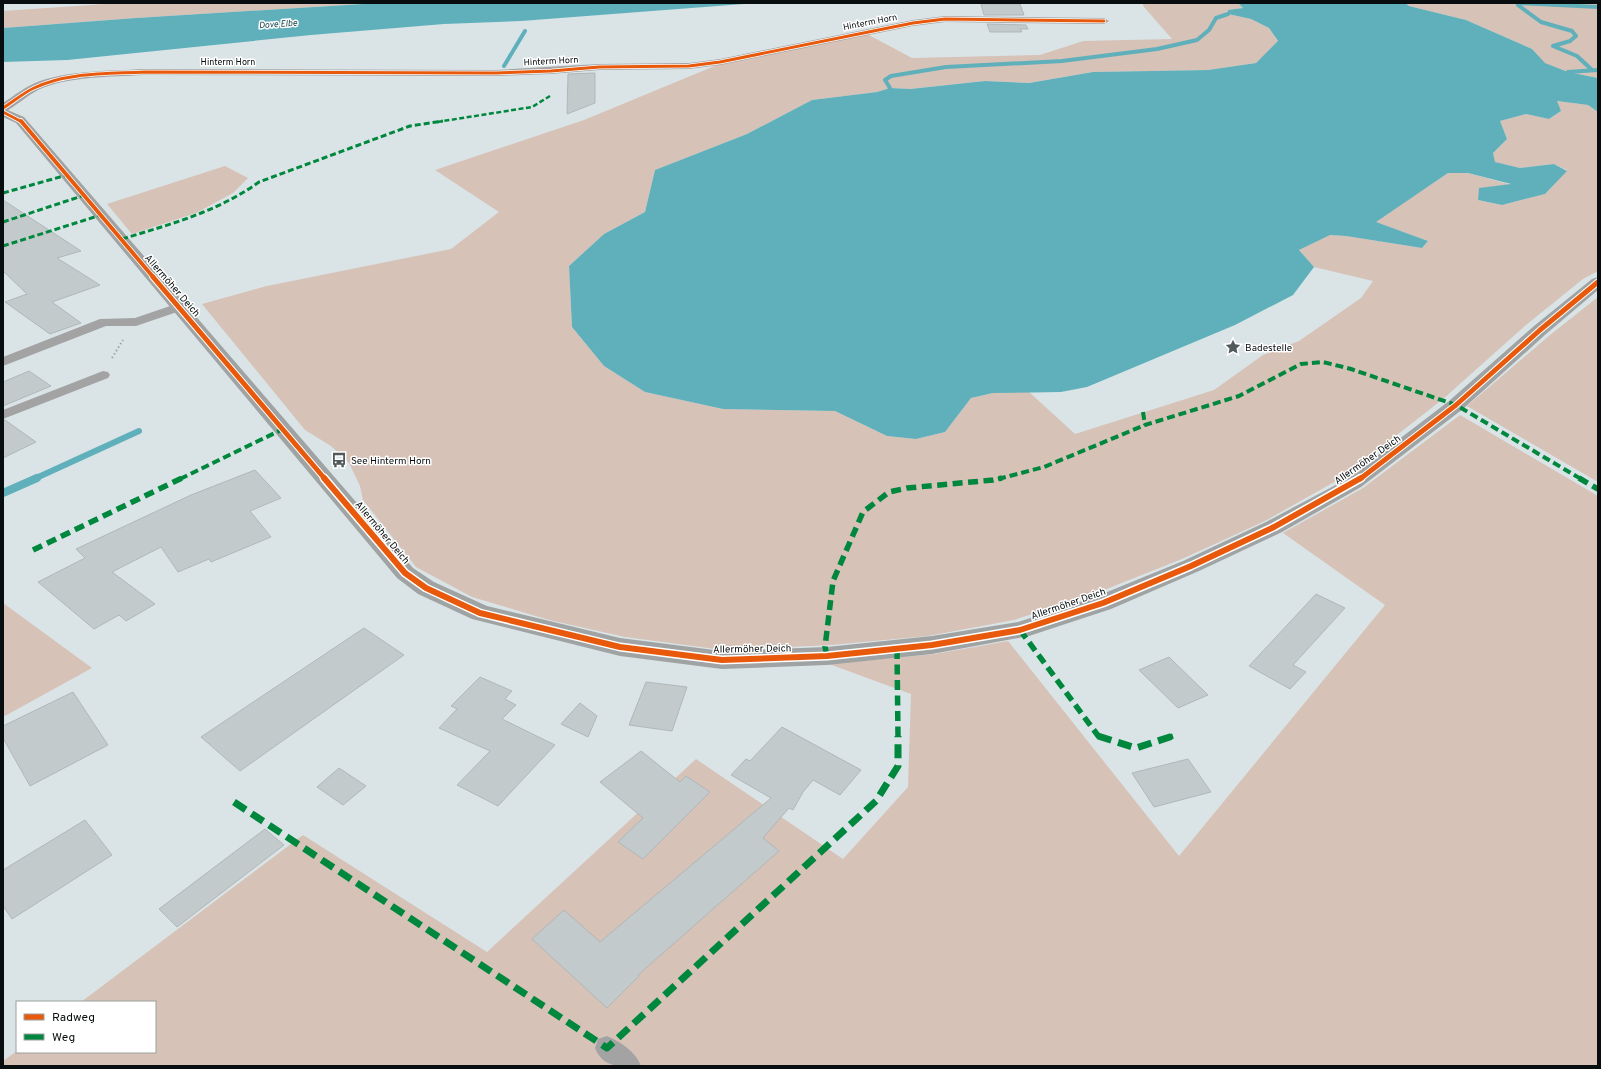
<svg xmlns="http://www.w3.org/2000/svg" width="1601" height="1069" font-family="Overpass,sans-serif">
<rect width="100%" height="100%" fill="#dae4e6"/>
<g fill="#d6c2b7">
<polygon points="119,3 379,3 136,18 3,28 3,11"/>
<polygon points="1142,3 1238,3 1243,8 1228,10 1228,14 1251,19 1269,28 1278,42 1256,63 1208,70 1093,72 1029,83 985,81 909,89 890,88 877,92 812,100 747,134 655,170 645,212 604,234 569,266 572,327 604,366 645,392 723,409 835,411 887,436 916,439 945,432 971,398 993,393 1029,392 1075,434 1214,390 1263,355 1299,341 1361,298 1373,281 1314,267 1299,250 1329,235 1346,236 1422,248 1428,241 1375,222 1448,173 1468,173 1512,185 1480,188 1478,200 1502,205 1545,194 1567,170 1554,164 1520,168 1494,162 1493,153 1507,139 1500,121 1526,114 1549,119 1561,111 1556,101 1588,105 1598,112 1598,271 1583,279 1526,325 1443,399 1343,477 1265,521 1182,559 1094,594 1014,620 928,636 831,645 723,650 625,637 549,620 472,597 416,567 363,500 360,486 349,463 331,446 305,430 202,304 267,286 451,249 499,212 435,170 584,120 717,65 865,33 912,58 1040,55 1083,41 1172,39 1144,7"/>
<polygon points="1405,3 1598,3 1598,78 1568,72 1544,63 1532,49 1466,20 1409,6"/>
<polygon points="225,166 248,178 233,193 196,213 132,234 107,204"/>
<polygon points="1598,297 1598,482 1467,406 1550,335"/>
<polygon points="1460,415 1598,496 1598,1066 3,1066 3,1061 17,1051 17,1052 155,1052 155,1002 81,1002 303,835 487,952 696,759 843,859 908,787 911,694 829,664 935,654 1008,641 1179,856 1385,605 1283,533 1363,488"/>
<polygon points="3,603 92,668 3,717"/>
</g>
<g fill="#60b0bb">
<polygon points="379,3 757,3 521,21 444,24 311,35 67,60 3,62 3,28 136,18"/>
<polygon points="1238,3 1405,3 1409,6 1466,20 1532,49 1545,63 1568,72 1598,78 1598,112 1588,105 1557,101 1561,111 1549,119 1526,114 1500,121 1507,139 1493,153 1495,162 1520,168 1554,164 1567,171 1545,194 1502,205 1478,200 1479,188 1511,184 1468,173 1448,173 1376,222 1428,241 1422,248 1346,236 1330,235 1299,250 1314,267 1293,295 1235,325 1087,387 1061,392 993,393 971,398 945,432 916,439 887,436 835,411 723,409 645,392 604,366 572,327 569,266 604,234 645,212 655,170 747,134 812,100 877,92 890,88 910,89 985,81 1029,83 1093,72 1208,70 1256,63 1278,41 1269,28 1251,19 1228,14 1228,10 1243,8"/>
</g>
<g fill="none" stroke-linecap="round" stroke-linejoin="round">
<g stroke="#60b0bb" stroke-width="4">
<polyline points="504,66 525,31"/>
<polyline points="1591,69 1577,56 1553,46 1570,41 1576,36 1572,31 1541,22 1518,5 1518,3 1598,7"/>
<polyline points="1568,72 1598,70"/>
<polyline points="890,88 885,80 891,76 946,67 1062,61 1157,49 1197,40 1209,30 1216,18 1228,14"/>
</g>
<polyline stroke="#60b0bb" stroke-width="6" points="34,479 139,431"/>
<polyline stroke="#60b0bb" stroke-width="8" points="3,493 37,478"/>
</g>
<g fill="#c2cacb" stroke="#b0b7b9">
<polygon points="981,4 1020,4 1024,15 984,15"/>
<polygon points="987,24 1026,25 1028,29 1020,29 1022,32 990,32"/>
<polygon points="595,73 595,103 567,114 568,74"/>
<polygon points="3,200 81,251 57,258 100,285 52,302 81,323 50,334 5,302 27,294 3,271"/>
<polygon points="29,371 51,386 3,406 3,382"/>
<polygon points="3,420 5,420 36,442 3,458"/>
<polygon points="255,470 281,498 250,511 271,537 211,562 209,559 178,572 161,547 112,572 155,604 126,621 119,615 94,629 38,582 85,558 76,549 191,495"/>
<polygon points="1316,594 1345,608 1293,665 1306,672 1290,689 1249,666"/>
<polygon points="364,628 404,655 240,771 201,737"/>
<polygon points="1169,657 1208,695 1178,708 1139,670"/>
<polygon points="480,677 512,691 505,699 516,705 502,719 555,745 498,806 457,785 490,751 439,728 457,709 451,706"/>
<polygon points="646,682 687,687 672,731 629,725"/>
<polygon points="73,692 108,745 30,786 3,738 3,726"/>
<polygon points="580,703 597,716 588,737 561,724"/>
<polygon points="782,727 861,770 840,795 813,780 803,792 793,810 789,808 763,838 779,851 638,975 639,976 607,1008 532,939 564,910 600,942 771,798 731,775 746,759 750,761"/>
<polygon points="641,751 680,782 686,776 710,792 643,859 618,842 643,818 600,782"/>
<polygon points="1188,759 1211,792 1154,807 1132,773"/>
<polygon points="339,768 366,786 343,805 317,787"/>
<polygon points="85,820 112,855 12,919 3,906 3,870"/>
<polygon points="265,829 284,845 177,927 159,909"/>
</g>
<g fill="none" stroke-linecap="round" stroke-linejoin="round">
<polyline stroke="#9fa3a3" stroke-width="2" stroke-dasharray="1.5 2.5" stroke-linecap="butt" points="112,358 123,340"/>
<g fill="#a3a3a4" fill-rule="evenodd">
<polygon points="179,303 183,304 185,307 183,310 136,326 106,326 3,366 3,357 100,319 135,318"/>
<polygon points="103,371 108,372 110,375 108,378 3,419 3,410"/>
<path d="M607 1036C621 1042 636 1052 641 1066 620 1066 604 1069 595 1048L598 1039Z"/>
</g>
<path fill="#a3a3a4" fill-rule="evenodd" d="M945 16 1104 18 1109 21 1104 24 945 22 913 26 720 65 689 69 599 70 551 74 496 76 144 75C111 77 68 76 38 90 27 96 18 104 7 111L3 112V103C15 95 26 86 40 81 73 70 110 71 144 69L496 70 599 64 689 63 720 59 913 20Z"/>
<polygon fill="#a0a3a3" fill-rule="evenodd" points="3,108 24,117 413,568 434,582 487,606 620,638 722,651 827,647 932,636 1018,622 1095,597 1183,561 1266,522 1347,479 1449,401 1534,326 1592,279 1598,277 1598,290 1546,334 1463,409 1361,487 1282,532 1199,571 1111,609 1029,636 932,654 827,665 722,669 620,656 472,619 418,594 397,578 16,123 3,117"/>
<polyline stroke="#00873e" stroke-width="2.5" stroke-dasharray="5 2.5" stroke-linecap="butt" points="437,122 532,107 550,96"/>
<g stroke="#00873e" stroke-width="3" stroke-dasharray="6 3" stroke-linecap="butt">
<polyline points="3,193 67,175"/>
<polyline points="3,222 85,195"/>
<path d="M122 239C171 224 217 212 259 182L410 126 443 121"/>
<polyline points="3,246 101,215"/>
</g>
<g stroke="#00873e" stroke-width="4" stroke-dasharray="8 4" stroke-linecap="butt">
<polyline points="1143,412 1145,425"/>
<polyline points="180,479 283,429"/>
<polyline points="998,479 1044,467 1145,425 1239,396 1301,364 1323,362 1351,369 1456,405 1581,479"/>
</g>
<g stroke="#00873e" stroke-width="5.5" stroke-dasharray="10 5.5" stroke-linecap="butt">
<polyline points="1579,478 1598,489"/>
<polyline points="33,550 182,478"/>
<polyline points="1020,630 1099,737"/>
<polyline points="897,649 898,737"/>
<polyline points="827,656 825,647 833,581 863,512 889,492 907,488 993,480 1002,478"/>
<polyline points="1170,737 1173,736"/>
</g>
<g stroke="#00873e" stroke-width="7" stroke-dasharray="14 7" stroke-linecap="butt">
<polyline points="1098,736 1136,748 1173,736"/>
<polyline points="234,802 607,1048 876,801 898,766 898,736"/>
</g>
<g stroke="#fff" stroke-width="4.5">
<g id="cycleway-far3">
<path d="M3 108C13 102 23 93 34 88 67 72 109 74 144 72L496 73 551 71 599 67 689 66 720 62 913 23 945 19 1104 21"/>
<polyline points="3,112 22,122"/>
</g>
</g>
<g stroke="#fff" stroke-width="5.5">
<polyline id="cycleway-far2" points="21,121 154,278"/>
</g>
<g stroke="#fff" stroke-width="7">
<g id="cycleway-far1">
<polyline points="153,277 325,479"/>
<polyline points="1360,479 1456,405 1540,330 1598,282"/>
</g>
</g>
<g stroke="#fff" stroke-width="9">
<polyline id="cycleway" points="324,478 405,573 426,588 480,613 620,647 722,660 827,656 932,645 1020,630 1103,603 1191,566 1274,527 1361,478"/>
</g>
<use href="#cycleway-far3" stroke="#e8590c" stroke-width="3"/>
<use href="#cycleway-far2" stroke="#e8590c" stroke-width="4"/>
<use href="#cycleway-far1" stroke="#e8590c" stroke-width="5"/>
<use href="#cycleway" stroke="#e8590c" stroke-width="6"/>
</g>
<defs>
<g id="sight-bare" transform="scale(1.2)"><path d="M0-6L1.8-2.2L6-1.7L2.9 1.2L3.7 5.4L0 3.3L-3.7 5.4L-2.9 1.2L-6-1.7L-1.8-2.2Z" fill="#52595a" stroke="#fff" stroke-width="2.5" paint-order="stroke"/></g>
<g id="bus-bare" transform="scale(1.2)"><path d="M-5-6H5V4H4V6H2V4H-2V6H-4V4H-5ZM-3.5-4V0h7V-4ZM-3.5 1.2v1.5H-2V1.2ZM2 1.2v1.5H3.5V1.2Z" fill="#52595a" stroke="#fff" stroke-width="2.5" paint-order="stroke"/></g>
</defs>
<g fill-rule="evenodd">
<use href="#sight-bare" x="1233" y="347"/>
<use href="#bus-bare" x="339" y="460"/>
</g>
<g text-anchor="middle" stroke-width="3" stroke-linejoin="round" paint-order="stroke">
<g font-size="9" fill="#080e0f" stroke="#fff">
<text transform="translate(870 22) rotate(-11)" y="3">Hinterm Horn</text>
<text transform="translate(551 61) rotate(-3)" y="3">Hinterm Horn</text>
<text x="228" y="65">Hinterm Horn</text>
</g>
<g font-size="9" font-style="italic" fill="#0d3d44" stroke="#fff">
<text transform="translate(278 24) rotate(-4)" y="3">Dove Elbe</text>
</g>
<g font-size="10" fill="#080e0f" stroke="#fff">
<text transform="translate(173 285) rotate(49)" y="4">Allermöher Deich</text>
<text transform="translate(1367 459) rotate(-35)" y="4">Allermöher Deich</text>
<text transform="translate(383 532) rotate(50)" y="4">Allermöher Deich</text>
<text transform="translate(1068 603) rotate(-19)" y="4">Allermöher Deich</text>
<text transform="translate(752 648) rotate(-1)" y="4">Allermöher Deich</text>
</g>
<g font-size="10" fill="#080e0f" stroke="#fff" text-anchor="start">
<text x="1245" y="351">Badestelle</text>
<text x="351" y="464">See Hinterm Horn</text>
</g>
</g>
<rect width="1601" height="1069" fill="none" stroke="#080e0f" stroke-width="8"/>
<rect x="16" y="1001" width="140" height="52" fill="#ffffff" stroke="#9c9f9f"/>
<rect x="24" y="1014" width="20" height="6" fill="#e8590c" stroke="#9c9f9f"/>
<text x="52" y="1021" font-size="12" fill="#080e0f">Radweg</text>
<rect x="24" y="1034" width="20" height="6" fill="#00873e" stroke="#9c9f9f"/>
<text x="52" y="1041" font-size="12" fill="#080e0f">Weg</text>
</svg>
